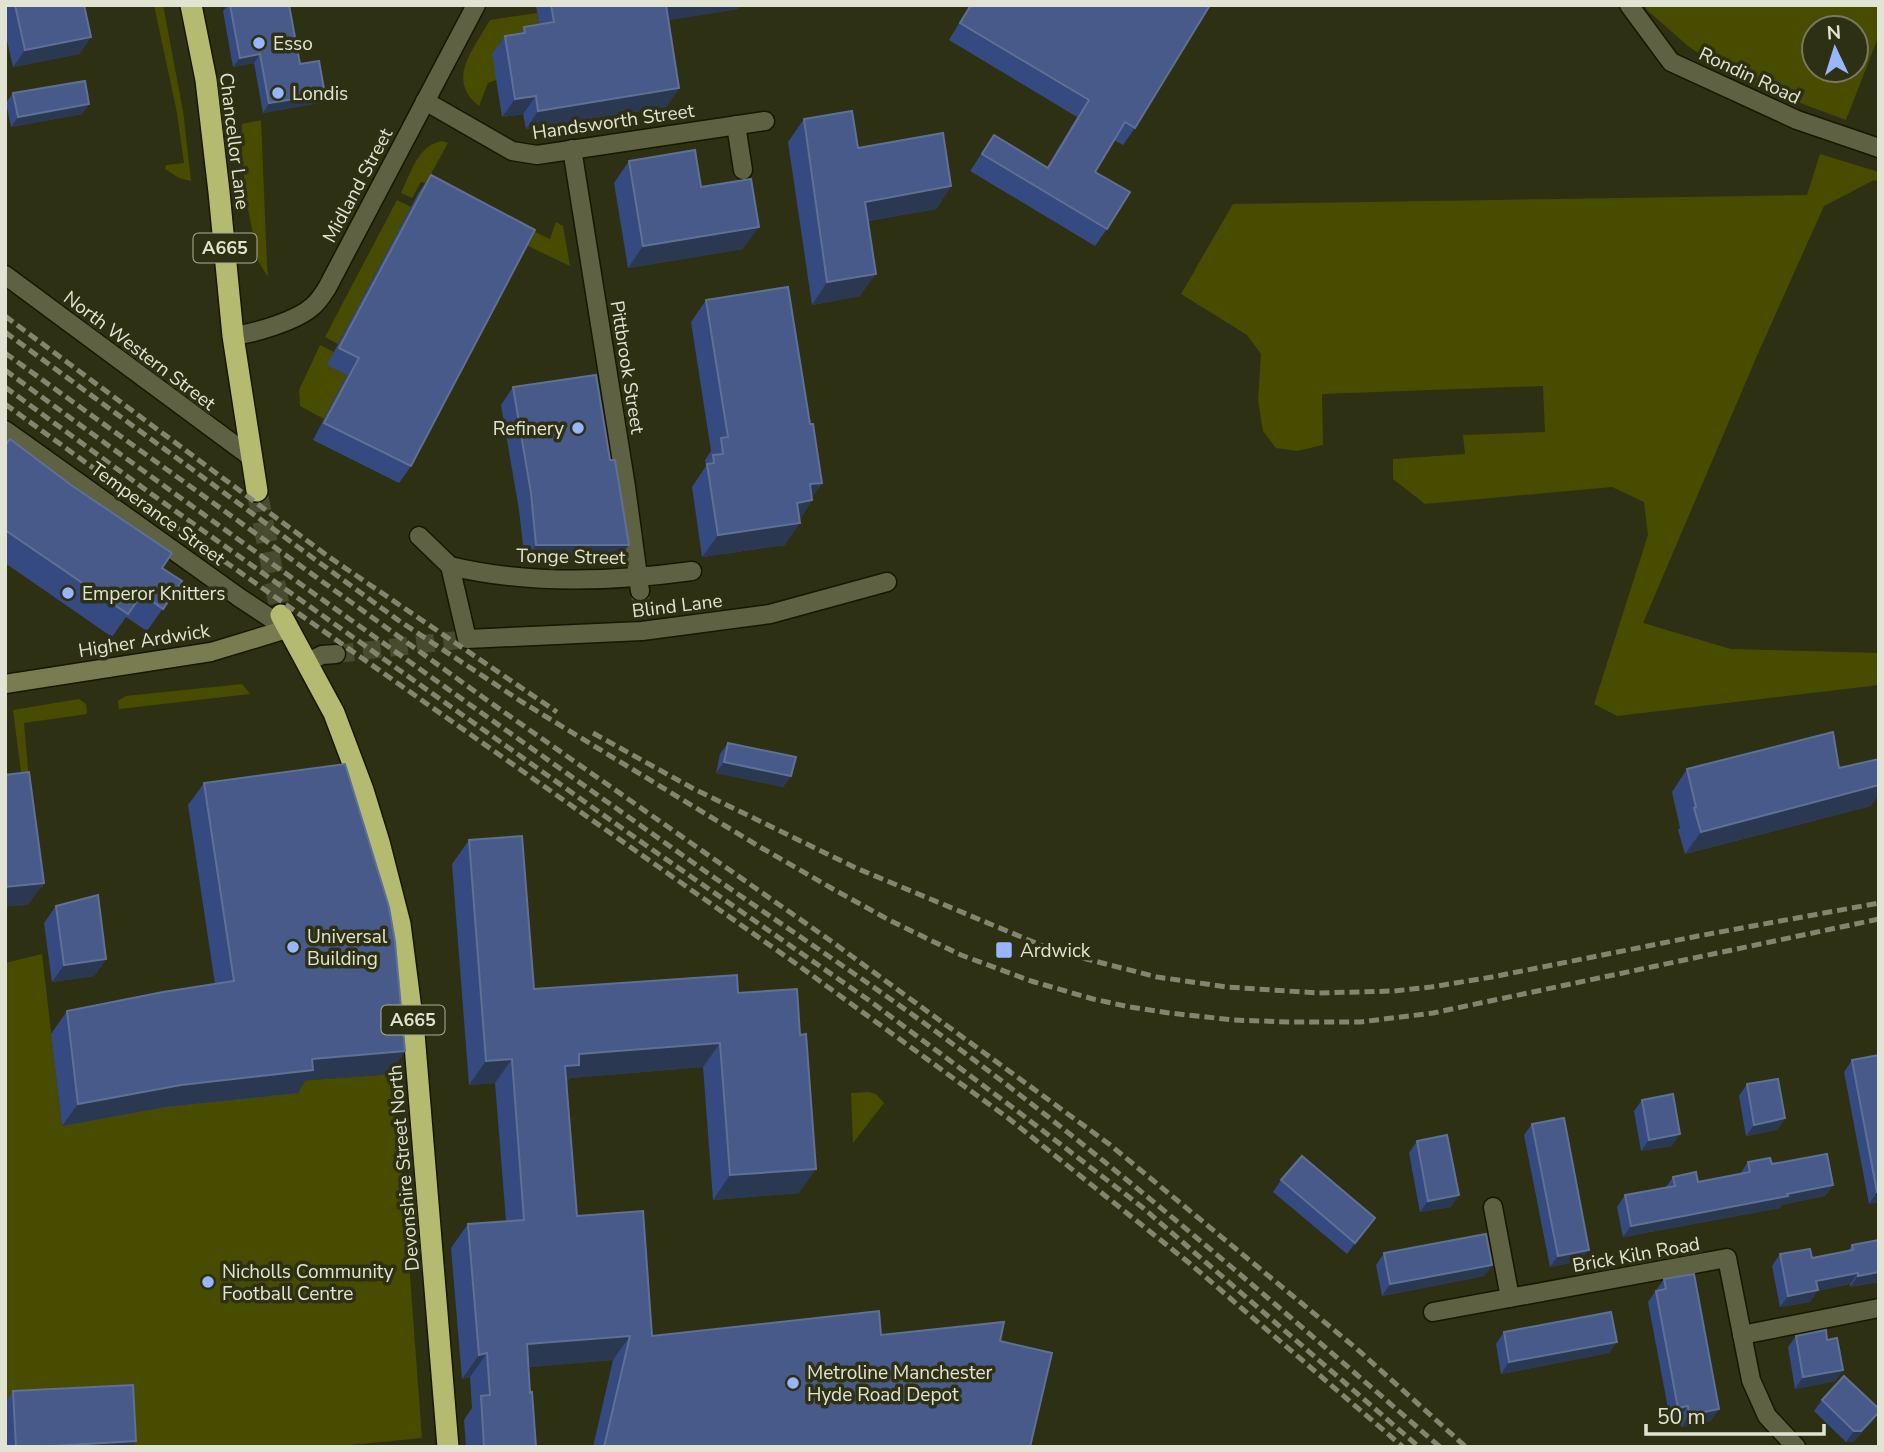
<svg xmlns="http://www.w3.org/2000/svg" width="1884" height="1452" font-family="'Nunito Sans',sans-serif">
<rect width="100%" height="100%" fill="#2e3013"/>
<g fill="#484c01" fill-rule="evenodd">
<polygon points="154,5 163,5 183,111 191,181 179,178 165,169 166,165 184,163 177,113"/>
<path d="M1645 5H1879V35L1846 120 1736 79 1688 46 1647 10ZM1814 28H1856V70H1814Z"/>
<path d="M537 13 541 40 496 80 488 83 479 106C445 80 474 49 490 20Z"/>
<polygon points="261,120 267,265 268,277 258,261 247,203 242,160 242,124"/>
<path d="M442 141 448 143 426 183 421 182 412 198 401 193C411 173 418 145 442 141Z"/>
<polygon points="1820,154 1879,172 1879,182 1874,180 1824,206 1759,351 1643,623 1731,649 1879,653 1879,685 1617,716 1594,704 1648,535 1644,502 1612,487 1425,504 1393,479 1393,459 1465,454 1463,435 1545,432 1543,386 1322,394 1323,445 1297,451 1276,448 1263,431 1258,400 1261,354 1247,335 1181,294 1233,204 1807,195"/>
<polygon points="397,200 411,207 338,344 325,337"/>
<polygon points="556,222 563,226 570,266 528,246 535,232 550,239"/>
<polygon points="320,345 334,352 347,375 324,419 300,406 299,390"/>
<polygon points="242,684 250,694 119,709 118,701 126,696"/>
<polygon points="79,699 86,704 87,714 24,723 30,792 43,887 36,888 13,710"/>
<polygon points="42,954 62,1126 297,1081 395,1074 422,1438 329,1447 5,1447 5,963"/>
<polygon points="869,1092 876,1094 884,1103 853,1143 851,1093"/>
</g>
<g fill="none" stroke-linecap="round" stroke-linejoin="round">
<g stroke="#494b30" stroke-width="18" stroke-dasharray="18 9" stroke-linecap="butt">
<polyline points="640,591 642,619"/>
<polyline points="336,654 467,639"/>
</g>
<polyline stroke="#494b30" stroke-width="21" stroke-dasharray="21 10" stroke-linecap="butt" points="257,491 281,615"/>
<g stroke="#171800" stroke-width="21">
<g id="street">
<polyline points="1629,5 1671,62 1797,120 1879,148"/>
<polyline points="425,101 512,151 537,155 765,121"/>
<polyline points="736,125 743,170"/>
<polyline points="572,149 626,487 640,591"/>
<polyline points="5,275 251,457"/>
<path d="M233 336C255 333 297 321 313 306 319 301 323 294 327 288L476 5"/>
<polyline points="5,430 240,598 287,629"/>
<polyline points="419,536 450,566 467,639 642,631 770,614 887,582"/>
<path d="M450 566C529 585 612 582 692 571"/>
<polyline points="306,663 322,655 336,654"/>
<polyline points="1493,1207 1510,1298"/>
<polyline points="1433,1312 1727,1258 1751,1380 1767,1416 1796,1447"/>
<polyline points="1742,1335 1879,1308"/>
</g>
</g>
<g stroke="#171800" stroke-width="21">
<polyline id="secondary" points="5,684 211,652 287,629"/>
</g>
<g stroke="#171800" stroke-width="24">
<g id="highway">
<polyline points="191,5 206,80 219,192 233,336 257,491"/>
<polyline points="281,615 334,713 363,790 379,842 400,924 414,1033 448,1447"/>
</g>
</g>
<use href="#street" stroke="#5e6142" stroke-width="18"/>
<use href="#secondary" stroke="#787c50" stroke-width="18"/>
<use href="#highway" stroke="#b4ba70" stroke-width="21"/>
<g stroke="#83856e" stroke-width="5" stroke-dasharray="10 5" stroke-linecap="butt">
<polyline points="5,316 329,557 557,712"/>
<polyline points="5,332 313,558 398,620 522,702 760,847 833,889 889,920 961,955 1031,981 1093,999 1130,1007 1169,1013 1234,1020 1288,1022 1360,1022 1433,1013 1879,919"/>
<polyline points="5,353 491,703 831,941 1109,1144 1357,1349 1466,1447"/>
<path d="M5 370C235 539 469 704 702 869 783 926 866 980 946 1039 1118 1166 1279 1307 1440 1447"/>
<polyline points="5,387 150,493 647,846 870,1001 1012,1107 1142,1207 1419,1447"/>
<polyline points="5,404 136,499 795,963 1008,1118 1188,1262 1403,1447"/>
<polyline points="593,733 694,789 856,868 1055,951 1157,977 1227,987 1318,993 1394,991 1431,987 1492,977 1698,936 1879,903"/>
</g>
</g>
<g fill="#344a80">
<polygon points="5,5 84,5 91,37 79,54 13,67 5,32"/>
<polygon points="228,5 289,5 300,64 325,94 319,103 263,113 254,63 233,67 223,11"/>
<polygon points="536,5 741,5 738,9 668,20 679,88 666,107 526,129 523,114 502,117 492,54 505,36 520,34 524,27 539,25"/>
<polygon points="970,5 1210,5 1135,128 1123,145 1114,140 1095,172 1107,229 1095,246 970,171 994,135 1047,167 1077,117 949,40"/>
<polygon points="13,93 89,104 82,114 11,127 6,103"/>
<polygon points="804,119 858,148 951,186 936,209 868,221 860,296 812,305 788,142"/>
<polygon points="629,161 701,187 743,249 628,268 614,183"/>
<polygon points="431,175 411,466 399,483 313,440 347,375 327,365 419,192"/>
<polygon points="706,300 810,424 822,483 812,497 812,500 800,519 785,545 702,557 692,487 706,466 705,460 711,451 691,322"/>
<polygon points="513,387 610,460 629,545 617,562 525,562 519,510 501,405"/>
<polygon points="5,446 162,568 182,581 147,631 126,617 112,637 5,563"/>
<polygon points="728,743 791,776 783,787 716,773 720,754"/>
<polygon points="1839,768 1871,806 1685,854 1678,830 1680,828 1672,792 1687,769"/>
<polygon points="204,783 405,1051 390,1074 306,1080 298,1093 165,1107 62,1126 51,1034 67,1011 215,984 188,805"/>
<polygon points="469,840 534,989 738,993 799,1193 713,1200 703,1067 570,1078 567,1083 577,1216 652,1336 881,1335 1000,1341 1030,1447 593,1447 613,1360 528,1367 536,1447 466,1447 464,1420 472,1408 470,1377 462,1379 451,1248 468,1224 506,1221 495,1083 469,1085 452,864"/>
<polygon points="56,906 106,959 94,976 52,982 44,923"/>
<polygon points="1879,1055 1879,1202 1869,1204 1844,1072 1852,1060"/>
<polygon points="1747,1084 1785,1118 1777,1130 1746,1136 1739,1096"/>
<polygon points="1642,1100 1672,1146 1641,1151 1634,1111"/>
<polygon points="1532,1124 1581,1261 1550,1267 1524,1135"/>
<polygon points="1417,1141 1451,1207 1420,1212 1409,1153"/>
<polygon points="1748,1162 1772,1164 1833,1185 1825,1196 1781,1205 1780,1208 1623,1237 1617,1207 1625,1195 1666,1187 1673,1177 1698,1182 1740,1174"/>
<polygon points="1281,1180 1375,1218 1347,1254 1273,1192"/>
<polygon points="1879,1240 1879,1282 1850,1287 1850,1284 1817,1291 1810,1302 1780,1307 1772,1266 1780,1254 1812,1258 1848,1251 1852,1245"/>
<polygon points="1384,1253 1492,1265 1484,1276 1382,1296 1376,1265"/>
<polygon points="1664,1279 1711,1421 1681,1427 1680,1417 1670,1419 1648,1302"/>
<polygon points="1504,1332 1617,1342 1609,1353 1501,1374 1496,1344"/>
<polygon points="1796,1336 1827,1340 1843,1370 1835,1381 1795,1389 1788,1347"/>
<polygon points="13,1391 132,1447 5,1447 5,1403"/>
<polygon points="1822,1400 1872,1422 1853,1442 1846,1442 1814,1411"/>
</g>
<g fill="#2a3851">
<polygon points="665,5 741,5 738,9 653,23"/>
<polygon points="91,37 79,54 13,67 25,50"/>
<polygon points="260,54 254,63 233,67 240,58"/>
<polygon points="679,88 666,107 526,129 538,111"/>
<polygon points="325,94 319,103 263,113 269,103"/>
<polygon points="536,96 523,114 502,117 515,99"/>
<polygon points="89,104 82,114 11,127 18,117"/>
<polygon points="951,186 936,209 850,224 865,202"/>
<polygon points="759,227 743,249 628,268 643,246"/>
<polygon points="876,274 860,296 812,305 827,282"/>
<polygon points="822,483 809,501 812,500 797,523 782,525 810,484"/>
<polygon points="800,523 785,545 702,557 718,535"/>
<polygon points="536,545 629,545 617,562 525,562"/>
<polygon points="724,762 791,776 783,787 716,773"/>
<polygon points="1879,785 1879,795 1871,806 1685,854 1701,832"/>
<polygon points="44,883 28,905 5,907 5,887"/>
<polygon points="106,959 94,976 52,982 64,965"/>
<polygon points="720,1043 703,1067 570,1078 563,1089 565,1066 579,1054"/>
<polygon points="405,1051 390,1074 306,1080 298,1093 165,1107 62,1126 78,1104 312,1059"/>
<polygon points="512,1059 495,1083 469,1085 486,1061"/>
<polygon points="1785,1118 1777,1130 1746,1136 1754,1125"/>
<polygon points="1680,1134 1672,1146 1641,1151 1649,1140"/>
<polygon points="816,1169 799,1193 713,1200 730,1175"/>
<polygon points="1833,1185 1825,1196 1781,1205 1780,1208 1623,1237 1631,1226"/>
<polygon points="1877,1192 1879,1192 1879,1202 1869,1204"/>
<polygon points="1459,1195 1451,1207 1420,1212 1428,1201"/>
<polygon points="1375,1218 1367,1230 1347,1254 1355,1243"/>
<polygon points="1589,1250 1581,1261 1550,1267 1558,1256"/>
<polygon points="1492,1265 1484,1276 1382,1296 1390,1284"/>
<polygon points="1879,1272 1879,1282 1850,1287 1858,1276"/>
<polygon points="1858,1273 1850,1284 1817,1291 1810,1302 1780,1307 1788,1296 1816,1281"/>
<polygon points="630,1336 613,1360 510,1369 527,1344"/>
<polygon points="1617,1342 1609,1353 1501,1374 1509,1362"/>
<polygon points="487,1353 470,1377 462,1379 479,1355"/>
<polygon points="1843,1370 1835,1381 1795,1389 1803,1377"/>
<polygon points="1688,1406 1680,1417 1670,1419 1678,1408"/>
<polygon points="1719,1409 1711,1421 1681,1427 1689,1415"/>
<polygon points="1879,1412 1872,1422 1853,1442 1846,1442 1854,1431"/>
<polygon points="136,1441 132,1447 35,1447"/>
</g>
<g fill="#475a89" stroke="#5f7095" stroke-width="2">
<polygon points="15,5 84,5 91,37 25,50"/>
<polygon points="230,5 289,5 300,64 319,61 325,94 269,103 260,54 240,58"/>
<polygon points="551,5 666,5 679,88 538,111 536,96 515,99 505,36 525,33 524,27 554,22"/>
<polygon points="971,5 1210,5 1135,128 1125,122 1095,172 1130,192 1107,229 982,154 994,135 1048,168 1089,100 960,23"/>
<polygon points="85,81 89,104 18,117 13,93"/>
<polygon points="852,111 858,148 943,133 951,186 865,202 876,274 827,282 804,119"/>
<polygon points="695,150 701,187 751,179 759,227 643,246 629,161"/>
<polygon points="431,175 535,230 411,466 324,423 359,358 339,348"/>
<polygon points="788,287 810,424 813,424 822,483 810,484 812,500 797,503 800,523 718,535 707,464 714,463 713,455 723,454 721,438 728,437 706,300"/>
<polygon points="596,375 610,460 615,460 629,545 536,545 531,493 513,387"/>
<polygon points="10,439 71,485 172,553 162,568 182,581 163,609 142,594 128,614 5,530 5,446"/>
<polygon points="1833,732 1839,768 1879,759 1879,785 1701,832 1694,808 1696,807 1687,769"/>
<polygon points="728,743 796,757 791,776 724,762"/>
<polygon points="345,764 389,907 395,942 405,1051 312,1059 313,1070 181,1085 78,1104 67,1011 163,992 234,981 204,783"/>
<polygon points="29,772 44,883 5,887 5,775"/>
<polygon points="522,836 534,989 737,975 738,993 797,989 800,1035 806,1034 816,1169 730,1175 720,1043 579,1054 579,1065 565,1066 577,1216 643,1211 652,1336 879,1311 881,1335 1004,1322 1000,1341 1052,1353 1030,1447 604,1447 630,1336 527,1344 530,1393 532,1392 536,1447 484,1447 481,1396 490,1395 487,1353 479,1355 468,1224 524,1220 512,1059 486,1061 469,840"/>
<polygon points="98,895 106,959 64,965 56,906"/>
<polygon points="1879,1055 1879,1192 1877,1192 1852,1060"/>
<polygon points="1778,1079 1785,1118 1754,1125 1747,1084"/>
<polygon points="1673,1094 1680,1134 1649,1140 1642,1100"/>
<polygon points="1564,1118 1589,1250 1558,1256 1532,1124"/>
<polygon points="1447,1135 1459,1195 1428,1201 1417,1141"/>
<polygon points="1827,1154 1833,1185 1787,1194 1788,1196 1631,1226 1625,1195 1675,1186 1673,1177 1696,1172 1698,1182 1750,1172 1748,1162 1770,1158 1772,1164"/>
<polygon points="1302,1156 1375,1218 1355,1243 1281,1180"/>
<polygon points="1486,1234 1492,1265 1390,1284 1384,1253"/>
<polygon points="1879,1240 1879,1272 1858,1276 1858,1273 1816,1281 1818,1290 1788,1296 1780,1254 1810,1249 1812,1258 1853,1250 1852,1245"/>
<polygon points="1694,1274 1719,1409 1689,1415 1688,1406 1678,1408 1656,1291 1666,1289 1664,1279"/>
<polygon points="1611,1312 1617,1342 1509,1362 1504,1332"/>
<polygon points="1826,1330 1827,1340 1837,1338 1843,1370 1803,1377 1796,1336"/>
<polygon points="1844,1376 1879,1409 1879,1412 1861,1431 1854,1431 1822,1400"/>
<polygon points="133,1385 136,1441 35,1447 16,1447 13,1391"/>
</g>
<g fill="#97b6fd" stroke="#2e3013" stroke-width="2.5">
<circle cx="259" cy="43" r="7"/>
<circle cx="278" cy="93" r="7"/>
<circle cx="578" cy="428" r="7"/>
<circle cx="68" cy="593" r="7"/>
<circle cx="293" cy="947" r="7"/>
<rect x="995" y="941" width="18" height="18" rx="3.5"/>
<circle cx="208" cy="1282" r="7"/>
<circle cx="793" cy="1383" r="7"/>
</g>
<g text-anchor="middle" stroke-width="7" stroke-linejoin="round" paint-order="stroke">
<g fill="#2e3013" stroke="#acae99" stroke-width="2">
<rect x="193.5" y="233.5" width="63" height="29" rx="5"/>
<rect x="381.5" y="1005.5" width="63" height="29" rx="5"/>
</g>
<g font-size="18" font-weight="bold" fill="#e2e4d3">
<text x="225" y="254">A665</text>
<text x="413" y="1026">A665</text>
</g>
<g font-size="19" fill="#e2e4d3" stroke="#2e3013" text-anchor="start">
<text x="273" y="50">Esso</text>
<text x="292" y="100">Londis</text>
<text x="564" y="435" text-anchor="end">Refinery</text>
<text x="82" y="600">Emperor Knitters</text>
<text x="307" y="943">Universal<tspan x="307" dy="22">Building</tspan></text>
<text x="1020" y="957">Ardwick</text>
<text x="222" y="1278">Nicholls Community<tspan x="222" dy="22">Football Centre</tspan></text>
<text x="807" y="1379">Metroline Manchester<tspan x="807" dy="22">Hyde Road Depot</tspan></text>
</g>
<g font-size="19" fill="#e2e4d3" stroke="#2e3013">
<text transform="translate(1750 75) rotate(25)" y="7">Rondin Road</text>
<text transform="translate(613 121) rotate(-8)" y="7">Handsworth Street</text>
<text transform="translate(235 141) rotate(83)" y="7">Chancellor Lane</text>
<text transform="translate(357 185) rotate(-62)" y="7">Midland Street</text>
<text transform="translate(140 350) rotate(37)" y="7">North Western Street</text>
<text transform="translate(628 367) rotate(81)" y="7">Pittbrook Street</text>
<text transform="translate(158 513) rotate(36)" y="7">Temperance Street</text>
<text transform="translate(571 556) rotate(1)" y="7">Tonge Street</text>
<text transform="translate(677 605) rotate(-7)" y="7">Blind Lane</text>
<text transform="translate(144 640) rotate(-9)" y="7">Higher Ardwick</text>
<text transform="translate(403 1168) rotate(-95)" y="7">Devonshire Street North</text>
<text transform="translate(1636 1254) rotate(-10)" y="7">Brick Kiln Road</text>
</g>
</g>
<rect width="1884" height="1452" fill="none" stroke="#e2e4d3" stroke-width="14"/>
<g transform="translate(1835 49) rotate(356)"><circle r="33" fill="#2e3013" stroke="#767860" stroke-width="2"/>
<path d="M0-5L12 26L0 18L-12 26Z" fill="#97b6fd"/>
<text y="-10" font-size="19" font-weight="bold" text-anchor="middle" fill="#e2e4d3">N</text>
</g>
<path d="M1646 1424v10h178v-10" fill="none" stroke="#e2e4d3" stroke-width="3.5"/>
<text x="1657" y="1424" font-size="21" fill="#e2e4d3" stroke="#2e3013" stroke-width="5" paint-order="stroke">50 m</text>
</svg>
